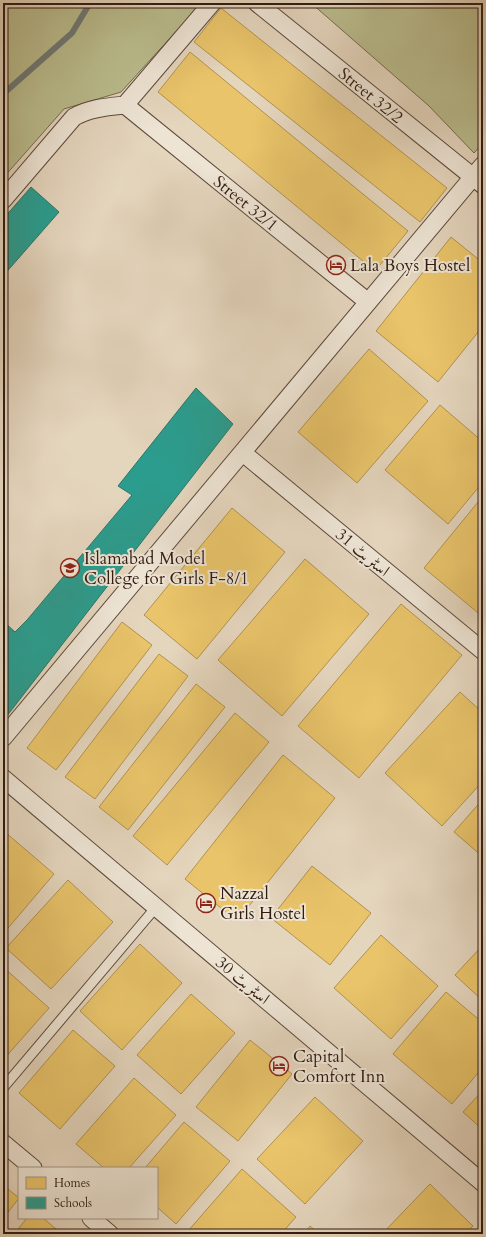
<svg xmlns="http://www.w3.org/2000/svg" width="486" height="1237" font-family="Cardo,Amiri,serif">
<rect width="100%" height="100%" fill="#e4d5bd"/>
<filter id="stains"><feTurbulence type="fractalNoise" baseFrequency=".005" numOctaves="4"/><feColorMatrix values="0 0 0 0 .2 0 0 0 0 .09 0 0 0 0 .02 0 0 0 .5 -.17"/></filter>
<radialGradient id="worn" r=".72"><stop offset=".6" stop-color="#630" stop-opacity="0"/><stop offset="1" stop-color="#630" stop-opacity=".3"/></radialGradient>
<g fill="#babc8d" stroke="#766c50">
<polygon points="3,3 202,3 121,92 64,109 3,178"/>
<polygon points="311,3 483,3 483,143 474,153 429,106"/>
</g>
<g fill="#e9c46a" stroke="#b29150">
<polygon points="221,8 447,188 420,222 194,42"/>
<polygon points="190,52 408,231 375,271 158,92"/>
<polygon points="451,237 483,263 483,326 438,382 376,331"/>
<polygon points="369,349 428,401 357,483 298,432"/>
<polygon points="440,405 483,442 483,482 448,524 385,470"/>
<polygon points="483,496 483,617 424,568"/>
<polygon points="232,508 285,552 197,659 144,615"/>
<polygon points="305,559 369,614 282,716 218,660"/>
<polygon points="401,604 462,655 359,778 298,726"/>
<polygon points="122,622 152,645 56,770 27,748"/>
<polygon points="159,654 188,676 95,799 65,777"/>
<polygon points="196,684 225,707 128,830 99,807"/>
<polygon points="460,692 483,713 483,781 442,826 385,773"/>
<polygon points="235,713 269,742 167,865 133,836"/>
<polygon points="283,755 335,798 237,921 185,879"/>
<polygon points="483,799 483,857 454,832"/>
<polygon points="5,832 54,874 3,934 3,835"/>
<polygon points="312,866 371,913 330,965 271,918"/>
<polygon points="68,880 113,922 51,989 6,948"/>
<polygon points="381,935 438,986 391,1039 334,988"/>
<polygon points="140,944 182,983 122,1050 80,1011"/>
<polygon points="483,945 483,1001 455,975"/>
<polygon points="3,967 49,1008 3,1060"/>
<polygon points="446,992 483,1023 483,1067 452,1104 393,1054"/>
<polygon points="191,994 235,1033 181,1094 137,1055"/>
<polygon points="73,1030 115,1066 60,1129 19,1093"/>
<polygon points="250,1040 292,1074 238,1141 196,1107"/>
<polygon points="134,1078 176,1115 129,1168 104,1168 76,1144"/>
<polygon points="483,1090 483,1130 463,1112"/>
<polygon points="315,1097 363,1141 305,1204 257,1159"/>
<polygon points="184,1122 230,1161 176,1224 157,1207 157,1168 145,1168"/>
<polygon points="242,1169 296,1217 281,1234 191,1234 188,1231"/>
<polygon points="430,1184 473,1226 465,1234 382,1234"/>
<polygon points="3,1185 19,1198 3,1219"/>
<polygon points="27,1218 43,1218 62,1234 14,1234"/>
<polygon points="310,1226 319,1234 304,1234"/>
</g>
<g fill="#2a9d8f" stroke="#2c766a">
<polygon points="31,187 59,212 3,276 3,219"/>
<polygon points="196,388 233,424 3,721 3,621 15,632 27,620 132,495 118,486"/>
</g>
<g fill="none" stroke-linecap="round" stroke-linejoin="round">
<polyline stroke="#6f7976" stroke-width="6" points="3,94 72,33 90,3"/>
<g stroke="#5e4a3d" stroke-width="11">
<polyline id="lane" points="3,1088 157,906"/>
</g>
<g stroke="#5e4a3d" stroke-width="19">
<g id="street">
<polyline points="257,3 483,185"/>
<polyline points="125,105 368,302"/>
<path d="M3 200 74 117C90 108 107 107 125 105L212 3"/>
<polyline points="243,453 483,651"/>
<polyline points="3,738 483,165"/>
<polyline points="3,778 483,1183"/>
<polyline points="3,1143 33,1168"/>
<polyline points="91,1218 110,1234"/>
</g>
</g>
<use href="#lane" stroke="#ede4d4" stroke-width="9"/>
<use href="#street" stroke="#ede4d4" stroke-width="17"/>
</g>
<defs>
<g id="hotel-ring" transform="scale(1)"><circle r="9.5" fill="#ede4d4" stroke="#8f2418" stroke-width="1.5"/><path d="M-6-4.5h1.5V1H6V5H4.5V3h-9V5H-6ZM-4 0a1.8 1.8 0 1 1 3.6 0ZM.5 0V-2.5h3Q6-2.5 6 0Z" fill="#8f2418"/></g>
<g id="university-ring" transform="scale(1)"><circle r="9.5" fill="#ede4d4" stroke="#8f2418" stroke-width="1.5"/><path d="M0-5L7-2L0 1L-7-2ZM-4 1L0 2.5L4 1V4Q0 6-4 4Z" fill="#8f2418"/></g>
</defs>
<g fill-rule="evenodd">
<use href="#hotel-ring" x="336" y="265"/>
<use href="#university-ring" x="70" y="568"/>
<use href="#hotel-ring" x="206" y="903"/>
<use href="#hotel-ring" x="279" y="1066"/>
</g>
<g text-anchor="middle" stroke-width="4" stroke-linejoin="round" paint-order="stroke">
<g font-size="17" fill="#311b12" stroke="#ede4d4">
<text transform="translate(371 95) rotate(39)" y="6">Street 32/2</text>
<text transform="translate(246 203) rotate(39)" y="6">Street 32/1</text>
<text transform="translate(363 552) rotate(40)" y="6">اسٹریٹ 31</text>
<text transform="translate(243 980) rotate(40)" y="6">اسٹریٹ 30</text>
</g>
<g font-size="17" fill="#311b12" stroke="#ede4d4" text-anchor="start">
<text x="350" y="271">Lala Boys Hostel</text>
<text x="84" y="564">Islamabad Model<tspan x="84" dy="20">College for Girls F-8/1</tspan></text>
<text x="220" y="899">Nazzal<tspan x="220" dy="20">Girls Hostel</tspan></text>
<text x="293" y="1062">Capital<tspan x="293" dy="20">Comfort Inn</tspan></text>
</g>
</g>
<rect width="486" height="1237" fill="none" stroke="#e4d5bd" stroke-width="16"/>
<rect x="4" y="4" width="478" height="1229" fill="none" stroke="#311b12" stroke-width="2"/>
<rect x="8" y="8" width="470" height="1221" fill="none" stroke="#311b12"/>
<rect x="18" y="1167" width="140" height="52" fill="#ede4d4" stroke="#a29486"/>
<rect x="26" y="1177" width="20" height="12" fill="#e9c46a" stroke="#a29486"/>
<text x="54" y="1187" font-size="12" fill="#311b12">Homes</text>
<rect x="26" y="1197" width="20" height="12" fill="#2a9d8f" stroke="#a29486"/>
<text x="54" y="1207" font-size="12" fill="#311b12">Schools</text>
<rect width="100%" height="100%" filter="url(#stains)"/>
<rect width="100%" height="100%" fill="url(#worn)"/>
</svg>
